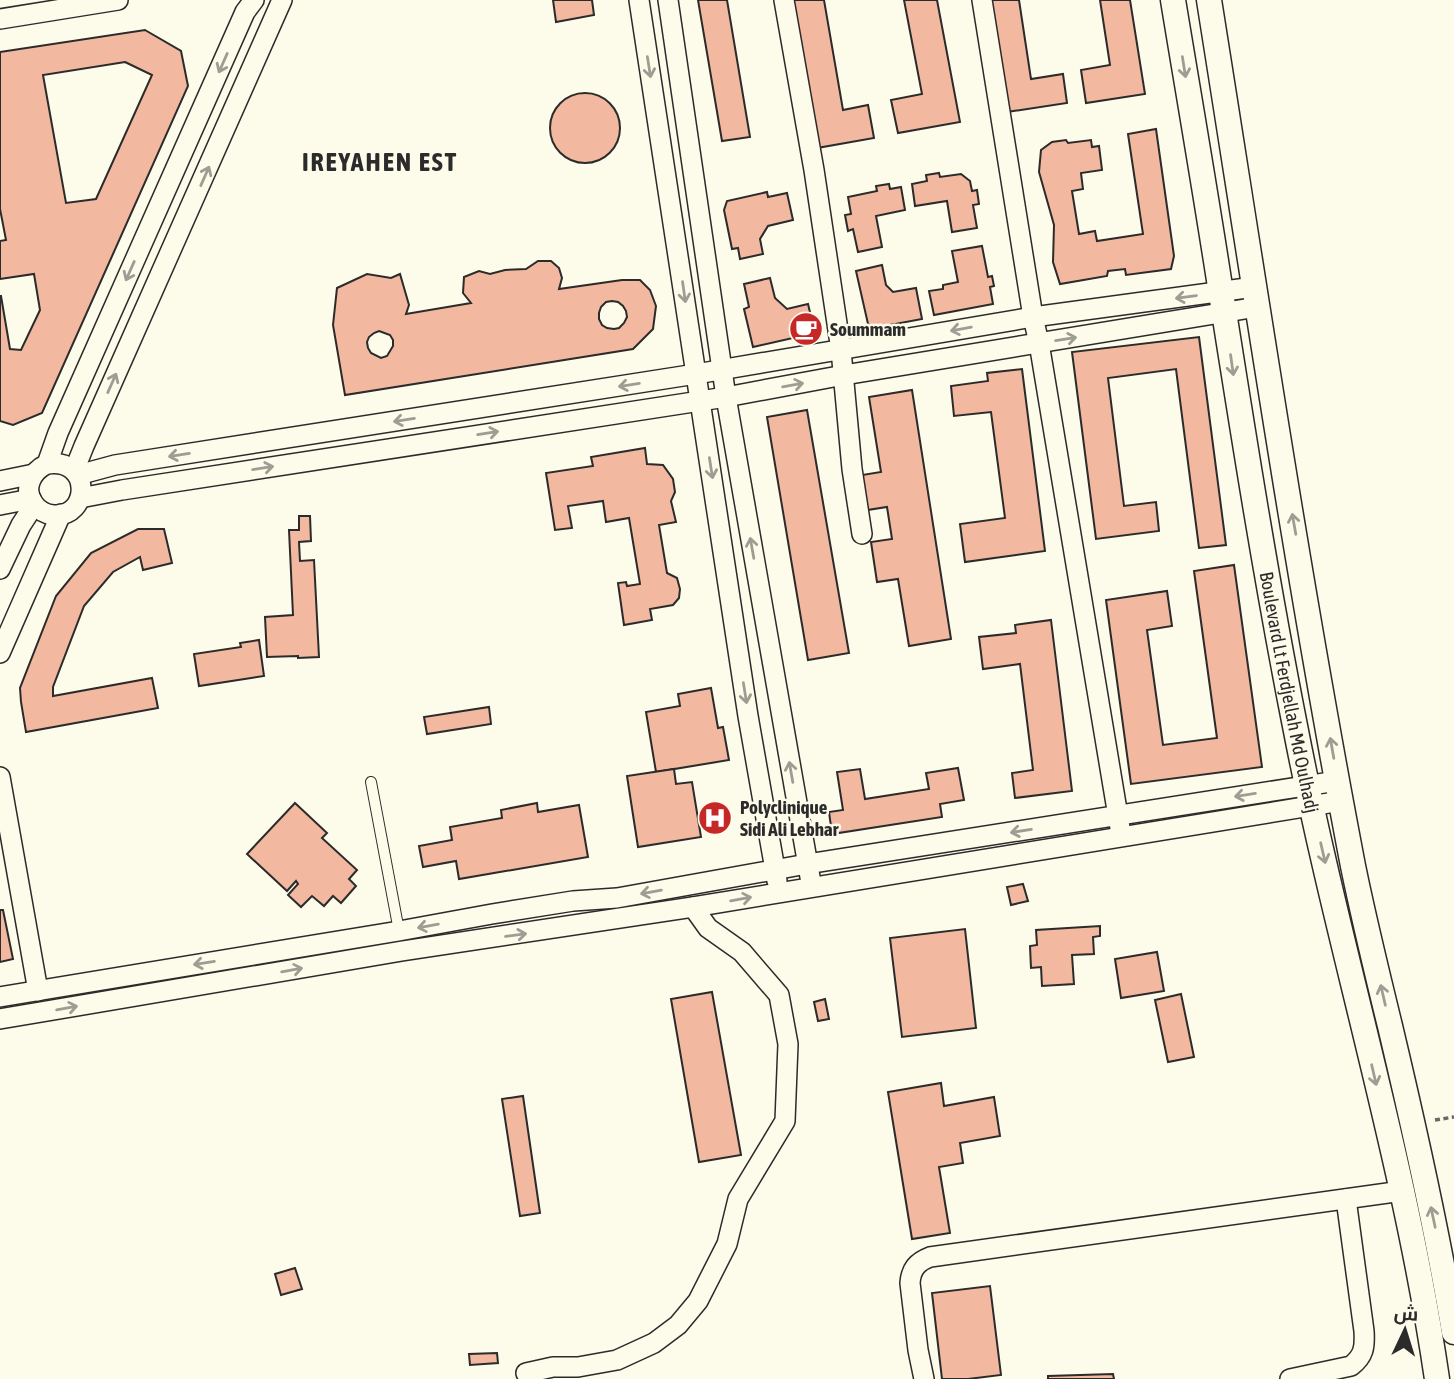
<svg xmlns="http://www.w3.org/2000/svg" width="1454" height="1379" font-family="'Asap Condensed',Cairo,sans-serif">
<rect width="100%" height="100%" fill="#fdfbea"/>
<g fill="#f2b8a0" stroke="#2b2b2b" stroke-width="2" fill-rule="evenodd">
<polygon points="553,0 592,0 594,15 556,22"/>
<polygon points="698,0 727,0 750,137 722,141"/>
<polygon points="791,0 824,0 843,110 868,105 874,138 817,148"/>
<polygon points="904,0 937,0 960,122 898,133 891,100 922,94"/>
<polygon points="990,0 1019,0 1031,79 1063,74 1067,103 1007,112"/>
<polygon points="1100,0 1130,0 1145,94 1086,103 1081,70 1110,65"/>
<path d="M145 30 181 51 188 86 42 413 13 425 0 421V296H1L10 349 21 350 40 310 34 274 0 279V241L6 240 0 209V52ZM125 62 152 75 96 199 66 203 43 75Z"/>
<circle cx="585" cy="128" r="35"/>
<polygon points="1156,129 1174,256 1171,269 1126,275 1125,269 1108,271 1107,276 1060,284 1053,262 1054,225 1039,172 1041,150 1052,142 1066,140 1068,143 1091,140 1092,147 1099,146 1102,170 1081,173 1083,189 1072,191 1079,234 1095,231 1097,241 1143,234 1128,134"/>
<polygon points="939,173 940,177 961,174 970,181 972,191 977,190 979,204 973,205 977,228 952,232 947,201 915,206 912,184 927,181 926,175"/>
<polygon points="889,184 890,189 901,187 905,210 876,216 882,247 858,252 853,229 848,231 845,215 851,214 848,197 877,191 876,186"/>
<polygon points="767,192 768,197 787,193 793,220 768,226 760,239 763,254 740,259 738,248 732,249 724,210 727,201"/>
<polygon points="982,246 988,277 992,276 994,286 990,287 993,304 934,315 929,291 943,289 943,285 958,282 952,251"/>
<path d="M538 261H551L559 268 562 278 559 289 622 280H640L650 290 656 306 653 329 633 349 345 395 333 325 337 288 367 274 391 278 400 274 409 305 406 314 471 303 463 293 464 277 479 271 490 274 505 270 526 269ZM612 301 618 302 623 306 626 311 627 317 624 323 619 328 614 329 607 328 602 325 599 319V313L601 307 606 302ZM379 331 390 335 393 340V346L387 356 381 358 371 353 368 348 367 342 369 337 374 333Z"/>
<polygon points="882,265 886,285 893,292 916,288 922,319 874,328 868,324 856,271"/>
<polygon points="770,278 775,298 787,309 808,304 815,333 753,347 744,309 749,307 744,284"/>
<polygon points="1199,337 1226,545 1199,548 1176,369 1108,378 1124,506 1156,502 1159,531 1096,539 1072,352"/>
<polygon points="1022,369 1045,551 965,562 960,524 1005,518 991,412 954,416 951,386 988,381 987,373"/>
<polygon points="912,390 951,639 909,646 898,579 877,582 871,542 892,539 887,507 861,511 856,476 881,472 869,397"/>
<polygon points="807,410 849,653 808,660 767,417"/>
<polygon points="645,448 647,464 663,465 673,479 675,492 671,501 676,522 659,525 667,573 677,578 680,589 679,598 673,605 650,609 652,620 624,625 618,583 626,582 627,586 640,584 629,518 606,522 603,501 568,506 572,528 555,530 546,473 593,466 591,457"/>
<polygon points="299,516 310,516 311,541 299,542 300,561 314,560 319,657 298,658 298,656 267,657 265,617 293,615 289,530 299,530"/>
<polygon points="138,529 164,529 172,563 143,570 140,557 113,572 84,606 53,687 53,696 152,678 158,708 26,732 21,702 20,688 56,596 91,553"/>
<polygon points="1234,565 1262,767 1131,784 1106,600 1167,591 1172,626 1147,630 1163,745 1217,738 1194,571"/>
<polygon points="1051,620 1072,791 1015,798 1012,773 1033,770 1020,664 983,669 979,637 1016,633 1015,625"/>
<polygon points="259,640 264,676 199,686 194,654 241,647 240,643"/>
<polygon points="711,688 718,728 723,727 729,760 656,772 646,712 680,706 678,694"/>
<polygon points="489,707 491,724 427,734 424,717"/>
<polygon points="958,768 964,800 940,804 942,817 832,834 829,812 843,810 837,772 860,769 865,799 929,789 926,773"/>
<polygon points="674,769 676,784 692,782 701,837 638,847 627,776"/>
<polygon points="295,803 327,833 322,838 357,870 349,879 356,886 341,903 333,896 324,906 312,896 301,907 288,895 298,884 296,881 287,891 247,854"/>
<polygon points="537,803 538,812 579,805 588,857 459,879 456,861 423,867 419,846 452,840 450,827 502,818 501,810"/>
<polygon points="1023,884 1028,901 1011,905 1007,887"/>
<polygon points="0,910 3,910 13,959 0,962"/>
<polygon points="1100,926 1100,936 1093,937 1094,954 1072,955 1074,984 1042,986 1041,967 1031,968 1030,946 1037,945 1036,930"/>
<polygon points="965,929 976,1028 902,1037 890,938"/>
<polygon points="1157,952 1164,991 1121,998 1115,959"/>
<polygon points="712,992 741,1155 699,1162 671,999"/>
<polygon points="1181,994 1194,1057 1168,1062 1155,1000"/>
<polygon points="825,999 829,1019 818,1021 814,1002"/>
<polygon points="941,1083 944,1106 994,1097 1000,1136 960,1143 963,1163 939,1167 950,1233 912,1239 888,1092"/>
<polygon points="523,1096 540,1213 520,1216 502,1099"/>
<polygon points="295,1268 302,1289 281,1295 275,1274"/>
<polygon points="990,1286 1001,1375 968,1379 942,1379 932,1293"/>
<polygon points="497,1353 498,1363 470,1365 469,1354"/>
<polygon points="1113,1374 1114,1379 1048,1379 1048,1376"/>
</g>
<g fill="none" stroke-linecap="round" stroke-linejoin="round">
<g stroke="#2b2b2b" stroke-width="12">
<polyline id="service" points="371,782 399,931"/>
</g>
<g stroke="#2b2b2b" stroke-width="22">
<g id="minor">
<polyline points="639,0 748,716 777,881"/>
<polyline points="668,0 726,397 810,877"/>
<polyline points="784,0 814,170 841,350 852,469 862,534"/>
<polyline points="982,0 1033,317 1039,343 1120,828"/>
<polyline points="0,19 118,0"/>
<path d="M47 464C92 457 91 518 53 515 46 514 38 510 34 504 22 489 32 471 47 464L58 433 245 12 254 0"/>
<polyline points="74,471 84,446 282,0"/>
<polyline points="78,475 115,465 696,374 1033,317 1254,287"/>
<polyline points="0,481 34,474"/>
<polyline points="80,498 122,490 726,397 844,375 1257,307"/>
<polyline points="0,505 31,499"/>
<polyline points="0,569 21,525 34,505"/>
<polyline points="0,653 61,514"/>
<polyline points="0,777 38,991"/>
<polyline points="0,997 399,931 492,914 573,901 617,898 807,864 1337,781"/>
<polyline points="0,1019 402,951 693,907 1341,801"/>
<polyline points="526,1373 553,1367 578,1367 617,1360 654,1343 678,1325 698,1301 727,1244 738,1199 785,1121 788,1044 779,995 742,952 708,928 693,907"/>
<path d="M924 1379 918 1350 910 1283C911 1269 917 1262 930 1257L1402 1191"/>
<path d="M1290 1379 1351 1366C1364 1356 1365 1347 1364 1331L1346 1199"/>
</g>
</g>
<g stroke="#2b2b2b" stroke-width="27">
<g id="tertiary">
<path id="s1" d="M1173 0C1189 97 1206 195 1221 293 1244 439 1267 585 1296 731 1338 948 1405 1160 1437 1379"/>
<path d="M1209 0C1255 289 1298 579 1353 866 1364 920 1377 973 1390 1026 1414 1127 1437 1229 1454 1332"/>
</g>
</g>
<polyline stroke="#6a6964" stroke-width="3.5" stroke-dasharray="5 3.5" stroke-linecap="butt" points="1435,1120 1454,1117"/>
<use href="#service" stroke="#fdfbea" stroke-width="10"/>
<use href="#minor" stroke="#fdfbea" stroke-width="19"/>
<use href="#tertiary" stroke="#fdfbea" stroke-width="24"/>
</g>
<defs><path id="oneway-shaft" d="M-6 0H5M1.5-3L5.5 0L1.5 3" fill="none" stroke-width="1.6" stroke-linecap="round" stroke-linejoin="round" transform="scale(1.75)"/></defs>
<g stroke="#9e9d94">
<use href="#oneway-shaft" transform="translate(223 63) rotate(114)"/>
<use href="#oneway-shaft" transform="translate(649 67) rotate(81)"/>
<use href="#oneway-shaft" transform="translate(1184 67) rotate(81)"/>
<use href="#oneway-shaft" transform="translate(205 176) rotate(-66)"/>
<use href="#oneway-shaft" transform="translate(130 271) rotate(114)"/>
<use href="#oneway-shaft" transform="translate(684 292) rotate(82)"/>
<use href="#oneway-shaft" transform="translate(1186 297) rotate(172)"/>
<use href="#oneway-shaft" transform="translate(961 329) rotate(170)"/>
<use href="#oneway-shaft" transform="translate(1066 339) rotate(-9)"/>
<use href="#oneway-shaft" transform="translate(1232 365) rotate(82)"/>
<use href="#oneway-shaft" transform="translate(112 383) rotate(-66)"/>
<use href="#oneway-shaft" transform="translate(629 385) rotate(171)"/>
<use href="#oneway-shaft" transform="translate(793 385) rotate(-10)"/>
<use href="#oneway-shaft" transform="translate(404 420) rotate(171)"/>
<use href="#oneway-shaft" transform="translate(488 433) rotate(-9)"/>
<use href="#oneway-shaft" transform="translate(179 455) rotate(171)"/>
<use href="#oneway-shaft" transform="translate(263 468) rotate(-9)"/>
<use href="#oneway-shaft" transform="translate(711 468) rotate(81)"/>
<use href="#oneway-shaft" transform="translate(1294 524) rotate(-100)"/>
<use href="#oneway-shaft" transform="translate(752 548) rotate(-100)"/>
<use href="#oneway-shaft" transform="translate(745 693) rotate(81)"/>
<use href="#oneway-shaft" transform="translate(1332 748) rotate(-100)"/>
<use href="#oneway-shaft" transform="translate(791 772) rotate(-100)"/>
<use href="#oneway-shaft" transform="translate(1245 795) rotate(171)"/>
<use href="#oneway-shaft" transform="translate(1021 831) rotate(171)"/>
<use href="#oneway-shaft" transform="translate(1323 853) rotate(77)"/>
<use href="#oneway-shaft" transform="translate(651 892) rotate(170)"/>
<use href="#oneway-shaft" transform="translate(741 899) rotate(-10)"/>
<use href="#oneway-shaft" transform="translate(428 926) rotate(170)"/>
<use href="#oneway-shaft" transform="translate(516 935) rotate(-8)"/>
<use href="#oneway-shaft" transform="translate(204 963) rotate(171)"/>
<use href="#oneway-shaft" transform="translate(292 970) rotate(-10)"/>
<use href="#oneway-shaft" transform="translate(1383 995) rotate(-103)"/>
<use href="#oneway-shaft" transform="translate(67 1008) rotate(-10)"/>
<use href="#oneway-shaft" transform="translate(1374 1075) rotate(77)"/>
<use href="#oneway-shaft" transform="translate(1433 1217) rotate(-102)"/>
</g>
<defs>
<g id="cafe-disc" transform="scale(1.75)"><circle r="9.5" fill="#c62828" stroke="#fdfbea"/><path d="M-5.5-4.5H6V0H3Q3 3.5 0 3.5H-2.5Q-5.5 3.5-5.5 0ZM3-3.2v2h1.7v-2ZM-6 4.5H4V6H-6Z" fill="#fff"/></g>
<g id="hospital-disc" transform="scale(1.75)"><circle r="9.5" fill="#c62828" stroke="#fdfbea"/><path d="M-5-5h3v3.5h4V-5h3V5h-3V1.5h-4V5h-3Z" fill="#fff"/></g>
</defs>
<g fill-rule="evenodd">
<use href="#cafe-disc" x="806" y="329"/>
<use href="#hospital-disc" x="715" y="818"/>
</g>
<g text-anchor="middle" stroke-width="5" stroke-linejoin="round" paint-order="stroke">
<g font-size="19" font-weight="bold" fill="#2b2b2b" stroke="#fdfbea" text-anchor="start">
<text x="830" y="336">Soummam</text>
<text x="740" y="814">Polyclinique<tspan x="740" dy="22">Sidi Ali Lebhar</tspan></text>
</g>
<g font-size="19" fill="#2b2b2b" stroke="#fdfbea">
<text dy="7" stroke="none"><textPath href="#s1" startOffset="702">Boulevard Lt Ferdjellah Md Oulhadj</textPath></text>
</g>
<g font-size="26" font-weight="bold" letter-spacing="2" fill="#2b2b2b" stroke="#fdfbea">
<text x="380" y="171">IREYAHEN EST</text>
</g>
</g>
<g transform="translate(1405 1330) rotate(4)" stroke="#fdfbea" stroke-width="5" paint-order="stroke">
<path d="M0-5L12 26L0 18L-12 26Z" fill="#2b2b2b"/>
<text y="-10" font-size="19" font-weight="bold" text-anchor="middle" fill="#2b2b2b">ش</text>
</g>
</svg>
